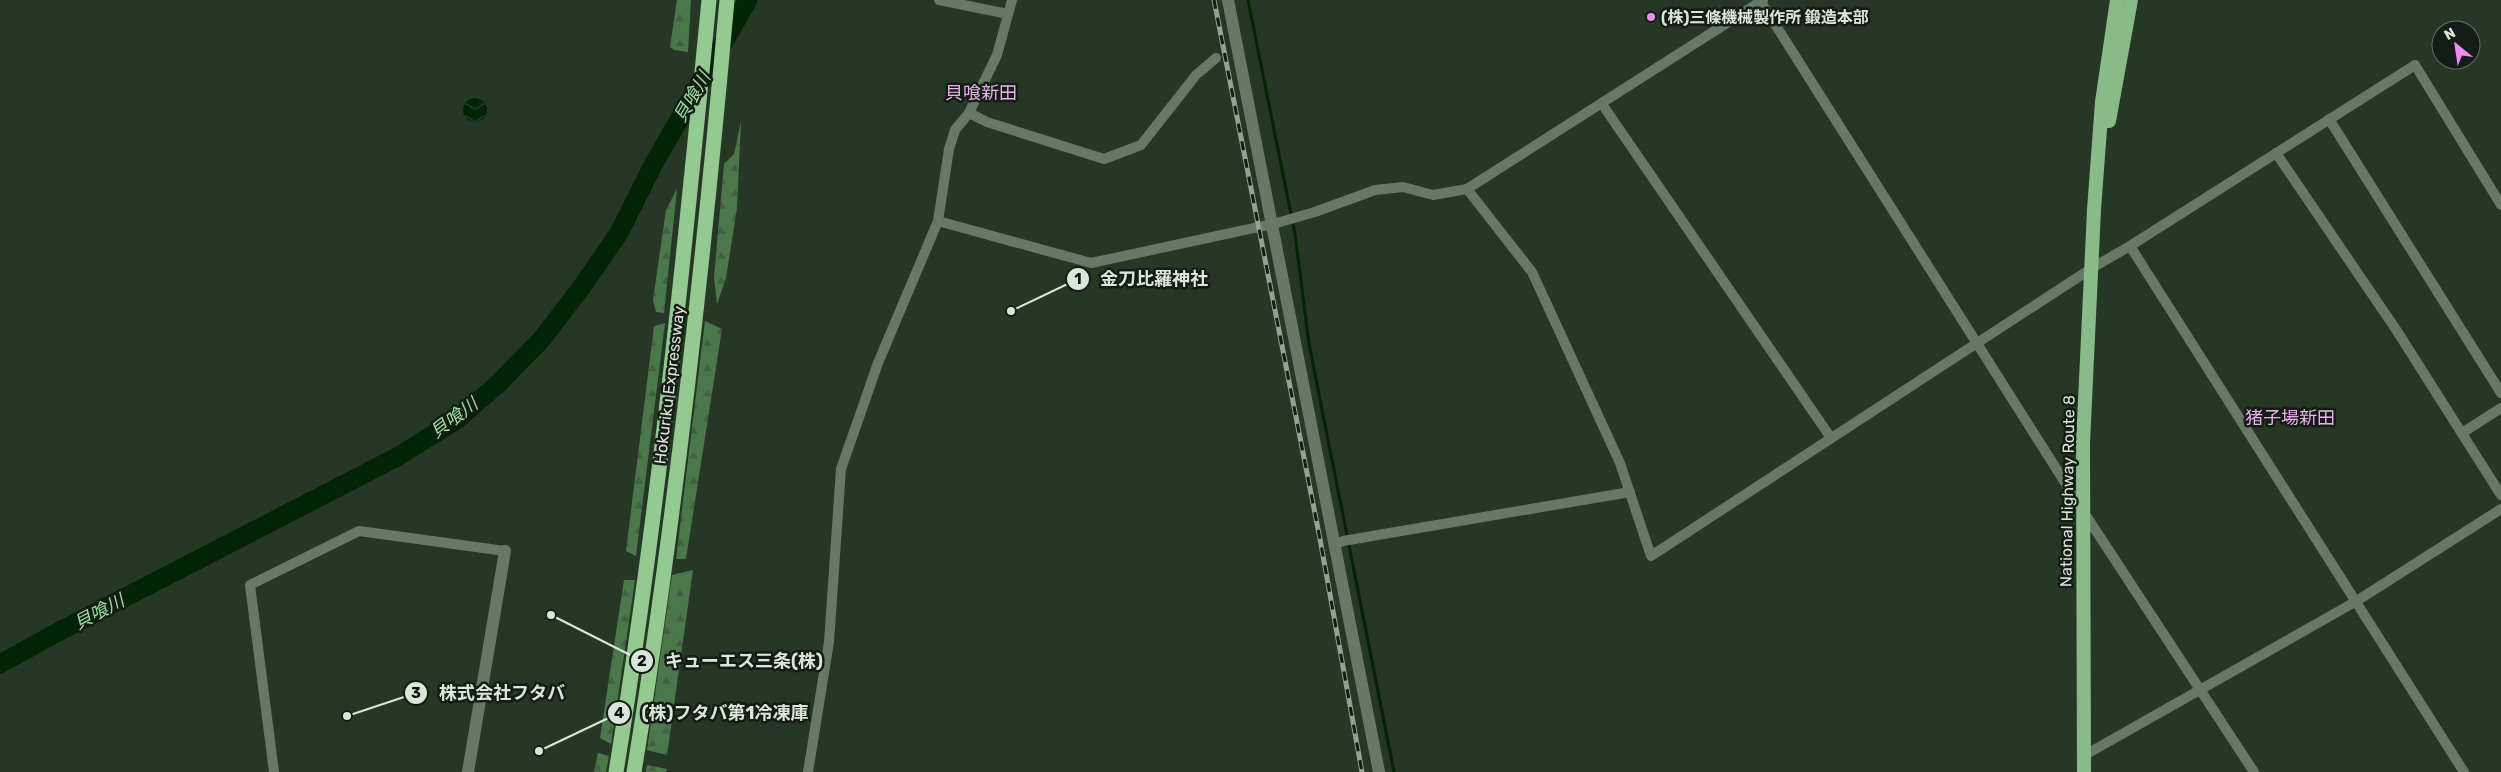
<svg xmlns="http://www.w3.org/2000/svg" width="2501" height="772" font-family="Rubik,'Noto Sans JP',sans-serif">
<defs>
<pattern id="forest-firs" width="22" height="20" patternUnits="userSpaceOnUse" patternTransform="scale(1.25)"><rect width="22" height="20" fill="#4a784b"/><path d="M5 1l3.5 6h-7zM16 11l3.5 6h-7z" fill="#465e46"/></pattern>
<pattern id="water-waves" width="16" height="10" patternUnits="userSpaceOnUse" patternTransform="scale(1.25)"><rect width="16" height="10" fill="#012404"/><path d="M0 5q4-4 8 0t8 0" fill="none" stroke="#254428"/></pattern>
</defs>
<rect width="100%" height="100%" fill="#263726"/>
<g fill="url(#forest-firs)">
<polygon points="677,0 691,0 688,52 674,50 670,47"/>
<polygon points="741,121 737,208 726,278 717,304 714,278 724,164 734,154"/>
<polygon points="677,189 664,313 656,312 653,300 666,210"/>
<polygon points="705,321 722,329 686,559 676,559"/>
<polygon points="665,323 636,556 626,551 654,326"/>
<polygon points="693,570 667,755 647,750 672,575"/>
<polygon points="624,580 635,580 611,744 600,738"/>
<polygon points="598,753 609,756 606,772 594,772"/>
<polygon points="647,765 667,769 666,772 646,772"/>
</g>
<circle fill="url(#water-waves)" cx="475" cy="110" r="12"/>
<g fill="none" stroke-linecap="round" stroke-linejoin="round">
<polyline stroke="#012404" stroke-width="3" points="1248,0 1295,234 1309,344 1394,772"/>
<polyline stroke="#012404" stroke-width="19" points="0,664 58,632 397,457 455,421 498,384 541,340 581,288 619,233 653,165 748,0"/>
<g stroke="#667966" stroke-width="10">
<polyline points="939,0 1008,14"/>
<polyline points="1761,2 2083,511 2254,772"/>
<polyline points="1602,104 1831,438"/>
<polyline points="969,113 987,122 1104,159 1141,145 1196,75 1216,58"/>
<polyline points="2329,119 2501,393"/>
<polyline points="2276,153 2397,331 2501,495"/>
<polyline points="1467,189 1532,272 1620,463 1651,556 2092,268 2130,246 2415,65 2501,205"/>
<polyline points="938,221 1091,263 1273,224 1315,212 1375,190 1403,187 1433,195 1467,189 1763,0"/>
<polyline points="2130,246 2464,772"/>
<polyline points="2462,433 2501,408"/>
<polyline points="1336,544 1343,541 1630,492"/>
<polyline points="2085,755 2355,602 2501,509"/>
<polyline points="274,772 250,585 359,531 505,551"/>
<polyline points="808,772 829,642 841,469 878,363 938,221 949,149 955,130 969,113 997,55 1012,0"/>
</g>
<g stroke="#667966" stroke-width="12">
<polyline points="1228,0 1379,772"/>
<polyline points="468,772 505,551"/>
</g>
<g stroke="#89ba89" stroke-width="14">
<polyline points="2109,121 2131,0"/>
<polyline points="2084,772 2083,443 2094,210 2102,102 2117,0"/>
</g>
<g stroke="#92ca92" stroke-width="15">
<path d="M616 772C658 516 684 258 709 0"/>
<path d="M634 772C676 516 704 258 727 0"/>
</g>
<g stroke="#94a294" stroke-width="5">
<polyline id="rail" points="1214,0 1320,539 1362,772"/>
</g>
<use href="#rail" stroke="#151c15" stroke-width="3" stroke-dasharray="9" stroke-linecap="butt"/>
</g>
<circle fill="#ef8bf6" stroke="#151c15" stroke-width="2" cx="1651" cy="17" r="5"/>
<g text-anchor="middle" stroke-width="5" stroke-linejoin="round" paint-order="stroke">
<g font-size="16" font-weight="bold" fill="#dbe6db" stroke="#151c15" text-anchor="start">
<text x="1661" y="23">(株)三條機械製作所 鍛造本部</text>
</g>
<g font-size="16" fill="#dbe6db" stroke="#151c15">
<text transform="translate(669 385) rotate(-83)" y="6">Hokuriku Expressway</text>
<text transform="translate(2067 491) rotate(-89)" y="6">National Highway Route 8</text>
</g>
<g font-size="18" fill="#e9b2ec" stroke="#151c15">
<text x="981" y="99">貝喰新田</text>
<text x="2290" y="424">猪子場新田</text>
</g>
<g font-size="18" font-style="italic" fill="#9be09b" stroke="#151c15">
<text transform="translate(692 97) rotate(-60)" y="6">貝喰川</text>
<text transform="translate(454 418) rotate(-37)" y="6">貝喰川</text>
<text transform="translate(99 612) rotate(-28)" y="6">貝喰川</text>
</g>
</g>
<path fill="none" stroke="#dbe6db" stroke-width="2" d="M1011 311L1078 279M551 615L642 661M347 716L416 693M539 751L619 713"/>
<g fill="#dbe6db" stroke="#151c15" stroke-width="2">
<circle cx="1011" cy="311" r="5"/>
<circle cx="551" cy="615" r="5"/>
<circle cx="347" cy="716" r="5"/>
<circle cx="539" cy="751" r="5"/>
<circle cx="1078" cy="279" r="12"/>
<circle cx="642" cy="661" r="12"/>
<circle cx="416" cy="693" r="12"/>
<circle cx="619" cy="713" r="12"/>
</g>
<g font-size="15" text-anchor="middle" font-weight="bold" fill="#111">
<text x="1078" y="284">1</text>
<text x="642" y="666">2</text>
<text x="416" y="698">3</text>
<text x="619" y="718">4</text>
</g>
<g font-size="18" text-anchor="middle" font-weight="bold" fill="#dbe6db" stroke="#151c15" stroke-width="5" stroke-linejoin="round" paint-order="stroke">
<text x="1154" y="285">金刀比羅神社</text>
<text x="744" y="667">キューエス三条(株)</text>
<text x="502" y="699">株式会社フタバ</text>
<text x="725" y="719">(株)フタバ第1冷凍庫</text>
</g>
<g transform="translate(2456 45) rotate(330)"><circle r="24" fill="#151c15" stroke="#646d64"/>
<path d="M0-4L9 19L0 12L-9 19Z" fill="#ef8bf6"/>
<text y="-8" font-size="14" font-weight="bold" text-anchor="middle" fill="#dbe6db">N</text>
</g>
</svg>
